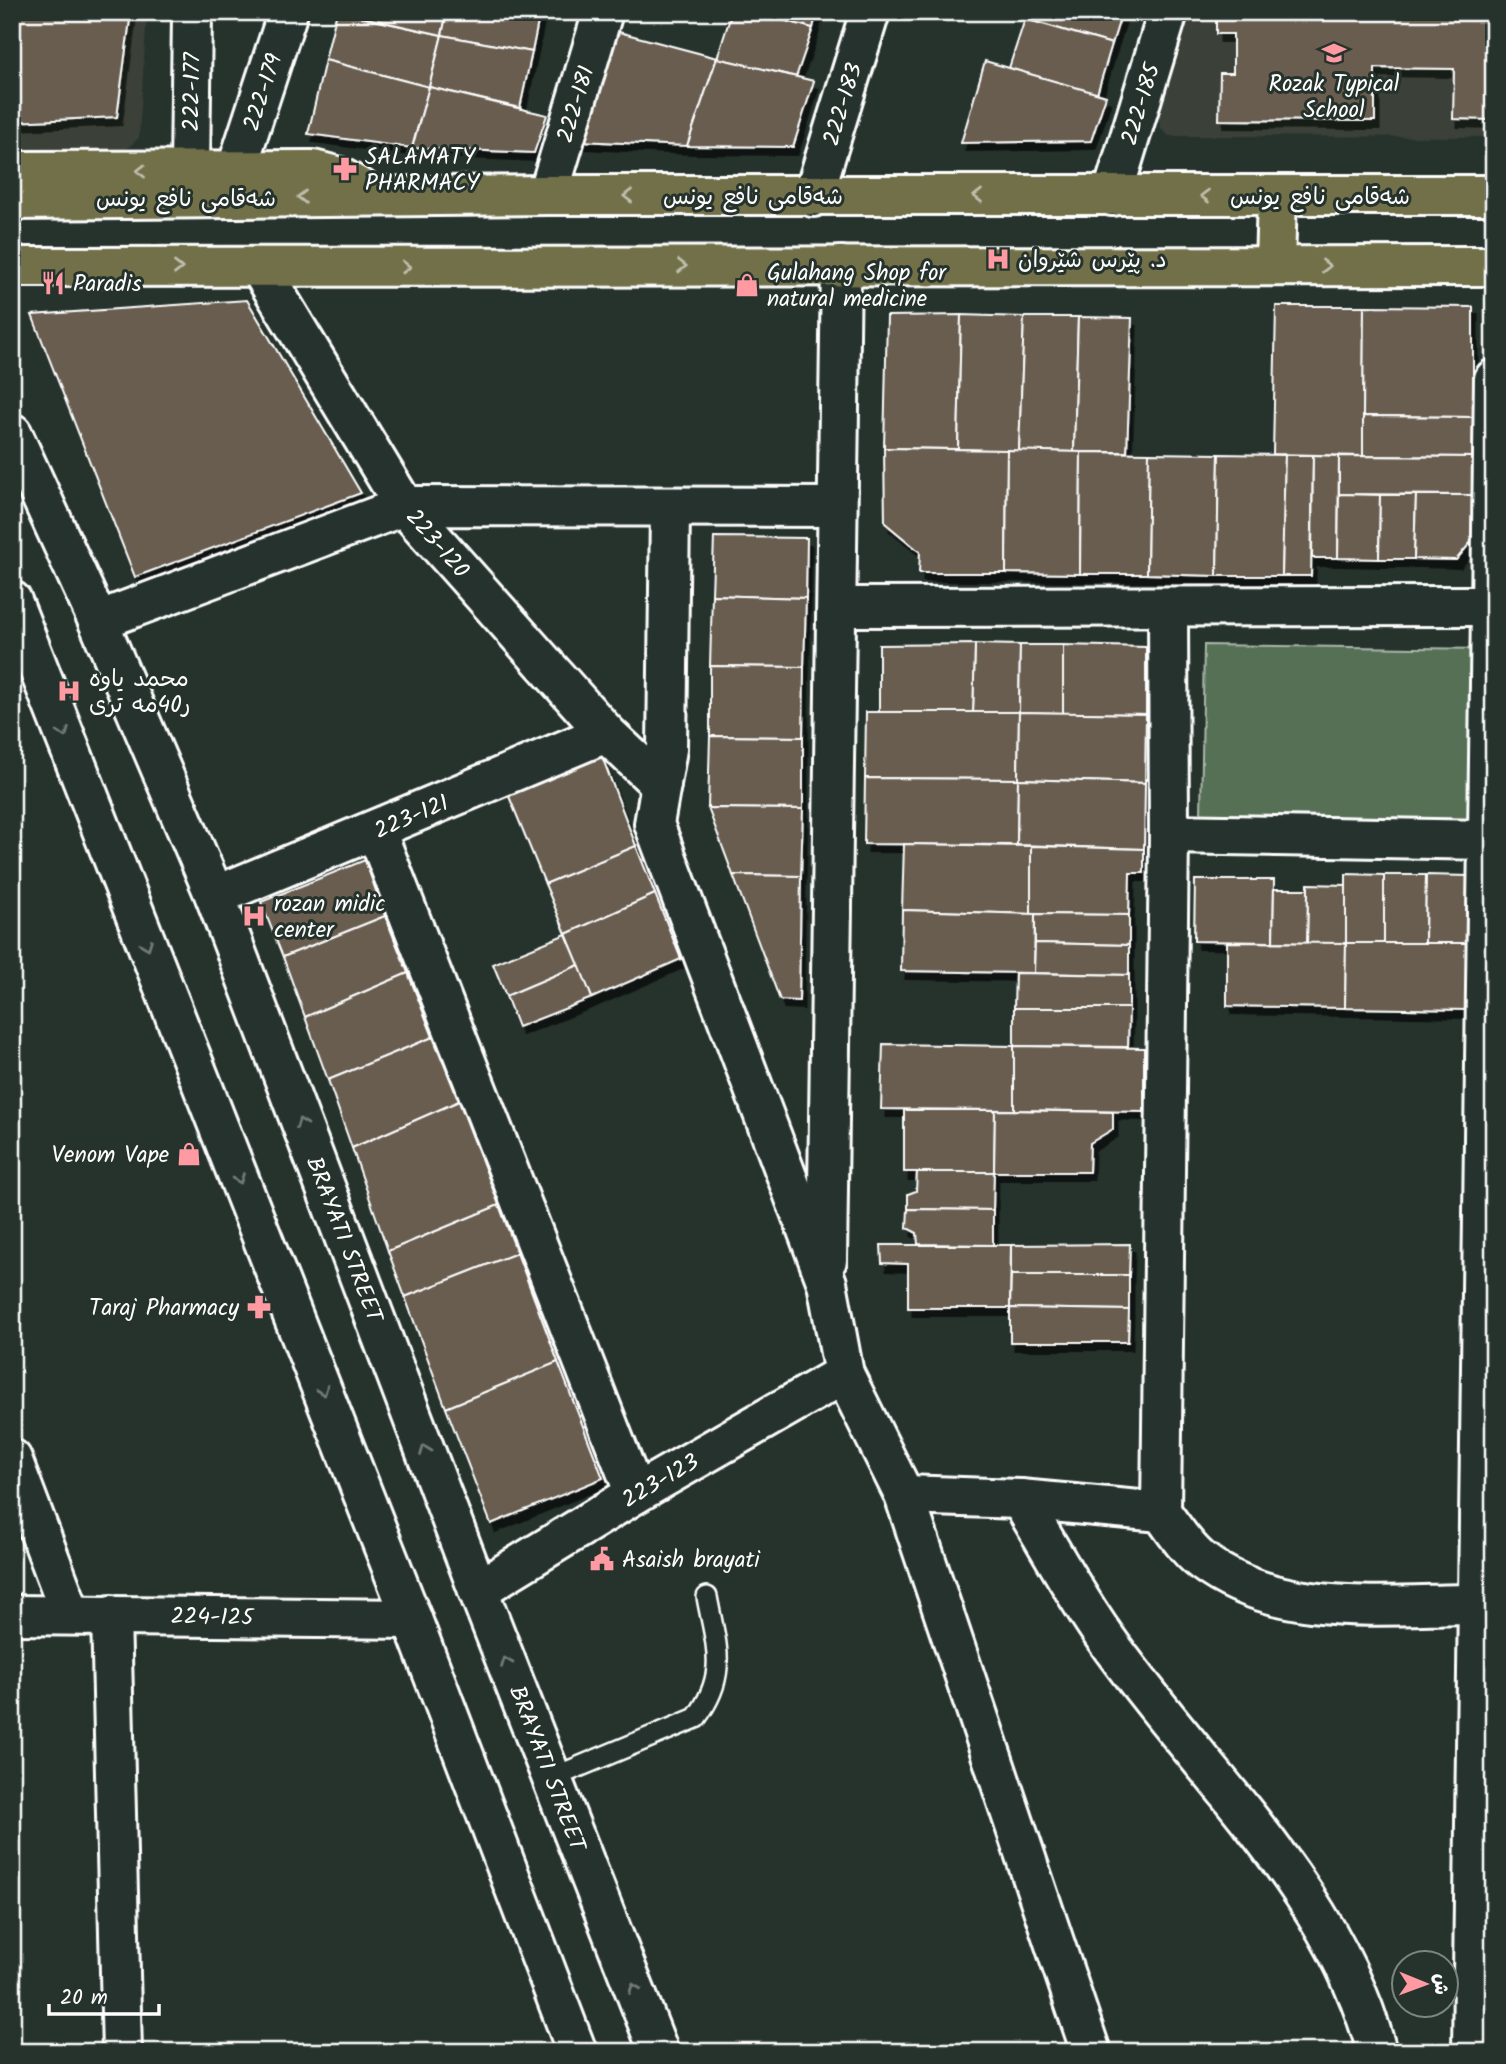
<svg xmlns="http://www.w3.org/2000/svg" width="1506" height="2064" font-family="Kalam,'Playpen Sans Arabic',sans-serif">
<defs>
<filter id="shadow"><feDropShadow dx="4.5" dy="8" stdDeviation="0" flood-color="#0009"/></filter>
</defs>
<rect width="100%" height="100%" fill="#26332d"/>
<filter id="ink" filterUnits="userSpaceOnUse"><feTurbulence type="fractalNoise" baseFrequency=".0143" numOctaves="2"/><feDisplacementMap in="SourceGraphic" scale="14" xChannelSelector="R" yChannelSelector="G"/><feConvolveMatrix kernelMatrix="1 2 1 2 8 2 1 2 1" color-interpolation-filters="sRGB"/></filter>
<g filter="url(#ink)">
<g fill="#3a4038">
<polygon points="12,12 147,12 139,138 113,161 12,162"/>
<polygon points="1187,12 1494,12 1494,137 1169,136 1161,129 1158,115 1160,94"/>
</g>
<polygon fill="#567056" stroke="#aab8aa" stroke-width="2" points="1204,645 1484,649 1480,820 1201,815"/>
<g fill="#675d50" stroke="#fff" stroke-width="2" filter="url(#shadow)">
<polygon points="12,12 131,12 117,117 12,122"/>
<polygon points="337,12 442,35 429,87 325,60"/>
<polygon points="364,12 447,12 442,35 362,17"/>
<polygon points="447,12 540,12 532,52 442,35"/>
<polygon points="732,12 752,12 813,28 796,77 717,58"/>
<polygon points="752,12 817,12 813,28"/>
<polygon points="1027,12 1122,12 1112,44 1025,19"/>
<polygon points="1216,12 1494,12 1494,120 1453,119 1454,69 1375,68 1375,121 1219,120 1220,73 1233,73 1233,34 1216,34"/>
<polygon points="1025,19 1112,44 1097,94 1009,68"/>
<polygon points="615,31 717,58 687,146 580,141"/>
<polygon points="442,35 532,52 520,108 429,87"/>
<polygon points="717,58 814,81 793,147 687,146"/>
<polygon points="325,60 429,87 412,148 308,134"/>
<polygon points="985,61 1106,96 1091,141 961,143"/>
<polygon points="429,87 547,115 534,153 412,148"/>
<polygon points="247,300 361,493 135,577 32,315"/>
<polygon points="1276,306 1364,306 1363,456 1273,454"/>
<polygon points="1364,306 1473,307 1473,417 1363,416"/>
<polygon points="961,315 958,449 884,448 887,316"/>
<polygon points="961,315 1024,317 1019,451 958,449"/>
<polygon points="1024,317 1078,317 1074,452 1019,451"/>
<polygon points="1078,317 1132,318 1127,452 1074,452"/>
<polygon points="1363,416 1473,417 1473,457 1363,456"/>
<polygon points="884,448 1007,450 1006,573 919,573 920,552 885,523"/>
<polygon points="1007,450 1081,452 1080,574 1006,573"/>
<polygon points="1081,452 1149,453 1147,574 1080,574"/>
<polygon points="1149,453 1219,454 1217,576 1147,574"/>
<polygon points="1219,454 1285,455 1282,576 1217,576"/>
<polygon points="1285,455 1313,455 1311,576 1282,576"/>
<polygon points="1313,455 1339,456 1338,558 1312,558"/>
<polygon points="1339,456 1473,457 1472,495 1339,494"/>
<polygon points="1339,494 1380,495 1379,559 1338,558"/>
<polygon points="1380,495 1416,495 1414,559 1379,559"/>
<polygon points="1416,495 1472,495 1472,541 1456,560 1414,559"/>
<polygon points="714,537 807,538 806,598 712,595"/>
<polygon points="712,595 806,598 804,667 710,666"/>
<polygon points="975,644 1020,645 1019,712 973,713"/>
<polygon points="975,644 973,713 879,713 879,645"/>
<polygon points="1020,645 1063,645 1063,713 1019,712"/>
<polygon points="1063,645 1146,647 1146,714 1063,713"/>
<polygon points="710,666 804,667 803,737 710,736"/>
<polygon points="866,712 1019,712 1018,779 865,778"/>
<polygon points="1019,712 1146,714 1145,783 1018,779"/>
<polygon points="710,736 803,737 803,809 708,808"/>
<polygon points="601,754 636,846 545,884 508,794"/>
<polygon points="865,778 1018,779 1017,845 864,844"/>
<polygon points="1018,779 1145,783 1144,849 1017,845"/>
<polygon points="708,808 803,809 801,876 733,875"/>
<polygon points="904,844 1031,846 1031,914 902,910"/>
<polygon points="636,846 655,894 566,934 545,884"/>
<polygon points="1031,846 1144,849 1144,873 1130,873 1129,915 1031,914"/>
<polygon points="365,860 385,916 283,957 261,902"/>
<polygon points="1346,874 1384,875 1384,943 1346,943"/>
<polygon points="733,875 801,876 799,1001 780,1000"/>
<polygon points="1384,875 1426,875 1425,943 1384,943"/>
<polygon points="1426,875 1469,876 1468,943 1425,943"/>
<polygon points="1195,880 1274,880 1273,942 1194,941"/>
<polygon points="1308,884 1346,885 1346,943 1307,943"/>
<polygon points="1274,889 1308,889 1307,943 1273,942"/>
<polygon points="655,894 681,959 592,998 566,934"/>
<polygon points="902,910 1035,914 1034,973 901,971"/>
<polygon points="1035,914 1129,915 1129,945 1035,943"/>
<polygon points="385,916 408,973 305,1017 283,957"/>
<polygon points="566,934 579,965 506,996 493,964"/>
<polygon points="1227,942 1346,943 1345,1008 1227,1006"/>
<polygon points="1035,943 1129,945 1129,975 1034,973"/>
<polygon points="1346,943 1468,943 1468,1010 1345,1008"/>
<polygon points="579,965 592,998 518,1027 506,996"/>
<polygon points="408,973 433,1037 328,1080 305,1017"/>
<polygon points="1015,973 1129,975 1129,1008 1014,1008"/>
<polygon points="1014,1008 1129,1008 1128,1047 1014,1046"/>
<polygon points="433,1037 459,1101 352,1148 328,1080"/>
<polygon points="883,1044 1014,1046 1014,1110 881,1109"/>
<polygon points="1014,1046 1144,1048 1144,1112 1014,1110"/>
<polygon points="459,1101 499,1205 388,1251 352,1148"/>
<polygon points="904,1110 995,1110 994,1172 904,1172"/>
<polygon points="995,1110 1113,1112 1113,1129 1090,1143 1089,1172 994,1172"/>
<polygon points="917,1172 994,1172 993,1210 908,1209 908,1194 916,1191"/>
<polygon points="499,1205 517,1253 405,1297 388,1251"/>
<polygon points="908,1209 993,1210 993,1245 918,1244 917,1233 907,1228"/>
<polygon points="1130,1244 1129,1275 1011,1275 1011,1245"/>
<polygon points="881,1245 1011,1245 1010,1308 908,1308 908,1264 882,1263"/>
<polygon points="517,1253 558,1362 446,1408 405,1297"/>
<polygon points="1011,1275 1129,1275 1129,1310 1010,1308"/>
<polygon points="1010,1308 1129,1310 1128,1342 1010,1342"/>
<polygon points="558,1362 603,1478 491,1524 446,1408"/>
</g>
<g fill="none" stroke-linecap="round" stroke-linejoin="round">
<g stroke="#fff" stroke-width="24">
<path id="lane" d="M552 1778 696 1718C729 1674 716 1646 707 1597"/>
</g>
<g stroke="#fff" stroke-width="44">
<g id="street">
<polyline points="190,171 192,12"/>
<polyline points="236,171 288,12"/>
<polyline points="548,195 603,12"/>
<polyline points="1112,196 1168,12"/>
<polyline points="813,197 870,12"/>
<polyline points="260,268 404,506 606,733 661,785"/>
<polyline points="670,509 667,749 654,824 827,1283 844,1374 904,1495 1091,2052"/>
<polyline points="837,607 1491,606"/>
<polyline points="98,621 404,506 837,507"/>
<polyline points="376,831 635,1494"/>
<polyline points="1169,834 1487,840"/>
<polyline points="215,896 606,733"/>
<polyline points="827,1260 841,266"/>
<polyline points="12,1459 71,1615"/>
<path d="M904 1495 1020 1499 1161 1512C1173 1527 1186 1549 1202 1561 1278 1619 1387 1604 1477 1604"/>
<path d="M1020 1499C1048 1544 1073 1592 1104 1636 1198 1771 1334 1887 1377 2052"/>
<polyline points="1161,1512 1169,834 1168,609"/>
<polyline points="478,1590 635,1494 844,1374"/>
<polyline points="12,1615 412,1619"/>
<polyline points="111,1615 122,2052"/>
<polyline points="1472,2052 1494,379"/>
</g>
</g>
<g stroke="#fff" stroke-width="44">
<g id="secondary">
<polyline points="12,433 98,621 215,896 478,1590 659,2052"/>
<polyline points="12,601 412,1619 577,2052"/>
</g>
</g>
<g stroke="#fff" stroke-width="44">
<g id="primary">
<polyline points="12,171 313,170 340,177 361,189"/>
<polyline points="12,200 548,195 1494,195"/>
<polyline points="1275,266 1277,196"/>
<polyline points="12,267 1494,266"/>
</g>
</g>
<use href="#lane" stroke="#26332d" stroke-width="19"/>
<use href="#street" stroke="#26332d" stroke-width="38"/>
<use href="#secondary" stroke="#26332d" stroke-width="38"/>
<use href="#primary" stroke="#71704a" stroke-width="38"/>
</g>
<defs><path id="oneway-chevron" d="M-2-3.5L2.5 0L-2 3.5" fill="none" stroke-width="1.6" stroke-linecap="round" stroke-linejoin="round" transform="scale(1.75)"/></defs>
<g stroke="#bfbfae">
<use href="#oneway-chevron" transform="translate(141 171) rotate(180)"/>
<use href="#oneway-chevron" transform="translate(628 196) rotate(-180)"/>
<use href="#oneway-chevron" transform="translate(978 196) rotate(180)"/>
<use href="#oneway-chevron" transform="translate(1205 196) rotate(180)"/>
<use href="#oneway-chevron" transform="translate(302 197) rotate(180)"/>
<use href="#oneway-chevron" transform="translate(682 266)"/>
<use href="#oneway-chevron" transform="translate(1326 266)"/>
<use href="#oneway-chevron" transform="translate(406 267)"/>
<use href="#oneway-chevron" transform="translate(178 268)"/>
</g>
<g stroke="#727a76">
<use href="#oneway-chevron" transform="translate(64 733) rotate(69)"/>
<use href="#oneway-chevron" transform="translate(147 945) rotate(69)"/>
<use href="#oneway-chevron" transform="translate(301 1123) rotate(-111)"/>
<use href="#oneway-chevron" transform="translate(239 1179) rotate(69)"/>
<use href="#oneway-chevron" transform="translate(323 1391) rotate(69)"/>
<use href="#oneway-chevron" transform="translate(425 1450) rotate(-111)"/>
<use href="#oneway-chevron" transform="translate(506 1662) rotate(-111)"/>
<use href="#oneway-chevron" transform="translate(634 1988) rotate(-111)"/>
</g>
</g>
<defs>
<g id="school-bare" transform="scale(1.89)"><path d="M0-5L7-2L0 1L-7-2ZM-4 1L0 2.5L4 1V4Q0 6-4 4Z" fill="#ff9aa2" stroke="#26332d" stroke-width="2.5" paint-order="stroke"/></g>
<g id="pharmacy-bare" transform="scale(1.89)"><path d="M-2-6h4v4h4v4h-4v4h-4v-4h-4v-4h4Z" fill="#ff9aa2" stroke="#26332d" stroke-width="2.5" paint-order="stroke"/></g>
<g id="hospital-bare" transform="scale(1.89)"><path d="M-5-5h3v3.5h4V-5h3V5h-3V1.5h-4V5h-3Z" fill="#ff9aa2" stroke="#26332d" stroke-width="2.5" paint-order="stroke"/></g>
<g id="restaurant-bare" transform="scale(1.89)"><path d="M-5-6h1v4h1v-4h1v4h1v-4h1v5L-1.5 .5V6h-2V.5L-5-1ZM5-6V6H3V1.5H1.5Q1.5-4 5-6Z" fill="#ff9aa2" stroke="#26332d" stroke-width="2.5" paint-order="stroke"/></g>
<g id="shop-bare" transform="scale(1.89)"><path d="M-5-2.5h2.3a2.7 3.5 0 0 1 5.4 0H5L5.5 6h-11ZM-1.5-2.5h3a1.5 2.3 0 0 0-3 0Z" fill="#ff9aa2" stroke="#26332d" stroke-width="2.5" paint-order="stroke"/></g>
<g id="civic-bare" transform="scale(1.89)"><path d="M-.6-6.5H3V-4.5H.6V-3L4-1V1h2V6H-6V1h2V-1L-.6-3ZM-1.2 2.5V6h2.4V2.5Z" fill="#ff9aa2" stroke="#26332d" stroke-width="2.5" paint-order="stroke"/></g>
</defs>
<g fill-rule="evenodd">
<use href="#school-bare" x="1334" y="53"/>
<use href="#pharmacy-bare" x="345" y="169"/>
<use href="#hospital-bare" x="998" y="259"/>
<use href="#restaurant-bare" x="53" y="283"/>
<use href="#shop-bare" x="747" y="285"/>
<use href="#hospital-bare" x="69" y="691"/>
<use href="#hospital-bare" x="254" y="916"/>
<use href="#shop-bare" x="189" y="1154"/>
<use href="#pharmacy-bare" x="259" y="1307"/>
<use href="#civic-bare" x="602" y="1559"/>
</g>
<g text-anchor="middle" stroke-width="6" stroke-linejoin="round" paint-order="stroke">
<g font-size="23" fill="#fff" stroke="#26332d" text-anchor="start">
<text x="1334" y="91" text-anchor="middle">Rozak Typical<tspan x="1334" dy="26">School</tspan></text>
<text x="365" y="164">SALAMATY<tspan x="365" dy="26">PHARMACY</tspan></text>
<text x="1018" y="267">د. پێرس شێروان</text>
<text x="767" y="280">Gulahang Shop for<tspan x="767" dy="26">natural medicine</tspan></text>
<text x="73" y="291">Paradis</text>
<text x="89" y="686">محمد ياوه<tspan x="89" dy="26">ر40مه ترى</tspan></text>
<text x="274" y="911">rozan midic<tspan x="274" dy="26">center</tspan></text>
<text x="169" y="1162" text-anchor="end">Venom Vape</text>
<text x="239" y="1315" text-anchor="end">Taraj Pharmacy</text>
<text x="622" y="1567">Asaish brayati</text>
</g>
<g font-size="23" fill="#fff" stroke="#26332d">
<text transform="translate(191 92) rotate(-89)" y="8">222-177</text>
<text transform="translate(262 92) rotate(-72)" y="8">222-179</text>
<text transform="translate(575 104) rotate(-73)" y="8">222-181</text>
<text transform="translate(842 104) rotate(-73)" y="8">222-183</text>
<text transform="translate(1140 104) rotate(-73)" y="8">222-185</text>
<text x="753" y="204">شەقامی نافع یونس</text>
<text x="1320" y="204">شەقامی نافع یونس</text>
<text x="186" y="206">شەقامی نافع یونس</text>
<text transform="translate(438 543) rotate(49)" y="8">223-120</text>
<text transform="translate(411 816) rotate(-23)" y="8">223-121</text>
<text transform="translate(345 1239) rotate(69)" y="8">BRAYATI STREET</text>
<text transform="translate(660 1480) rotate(-30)" y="8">223-123</text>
<text transform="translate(212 1616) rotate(1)" y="8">224-125</text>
<text transform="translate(548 1768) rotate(69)" y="8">BRAYATI STREET</text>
</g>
</g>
<rect width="1506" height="2064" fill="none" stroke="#26332d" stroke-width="42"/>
<rect x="21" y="21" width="1464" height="2022" fill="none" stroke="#fff" stroke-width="2.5" filter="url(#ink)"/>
<g transform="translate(1425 1984) rotate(91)"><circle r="33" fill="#26332d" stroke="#7d8581" stroke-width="2"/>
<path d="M0-5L12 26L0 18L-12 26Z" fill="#ff9aa2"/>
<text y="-10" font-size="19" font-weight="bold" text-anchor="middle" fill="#ffffff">ش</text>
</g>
<path d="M49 2004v10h110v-10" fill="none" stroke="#ffffff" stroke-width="3.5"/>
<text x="60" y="2004" font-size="21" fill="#ffffff" stroke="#26332d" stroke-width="5" paint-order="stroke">20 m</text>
</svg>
